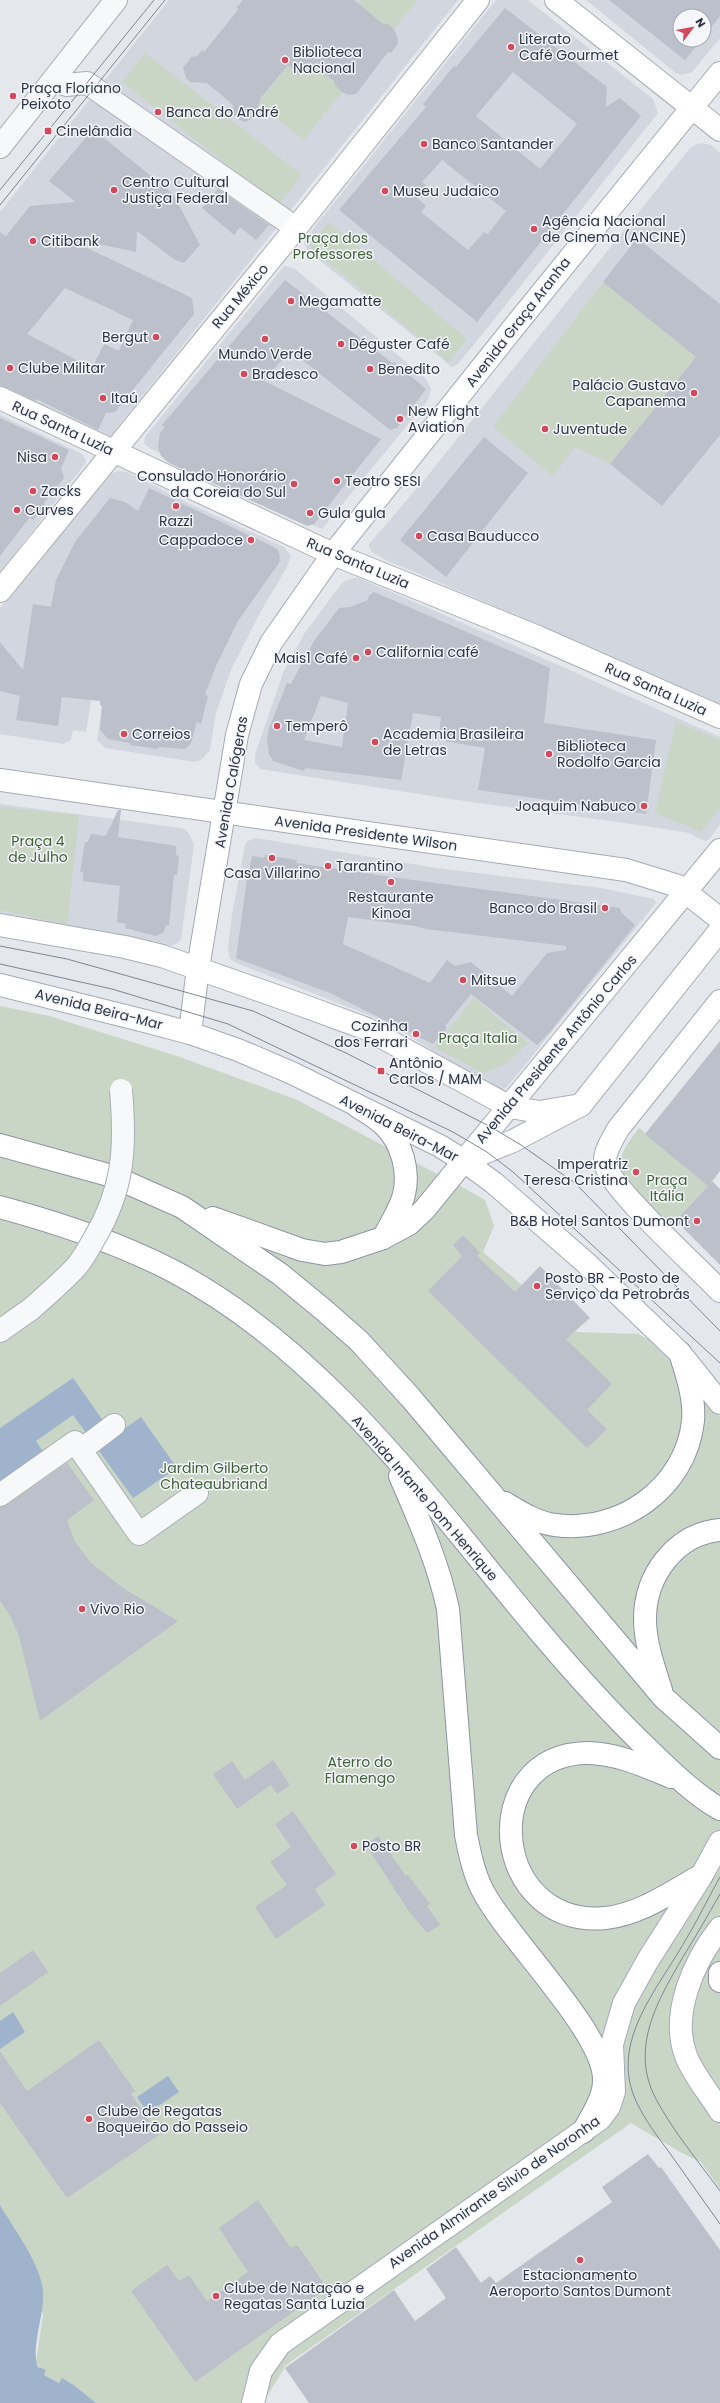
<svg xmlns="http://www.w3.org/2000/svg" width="720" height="2403" font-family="Poppins,sans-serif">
<rect width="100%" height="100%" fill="#e4e7ec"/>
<g fill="#d2d6de" fill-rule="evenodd">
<polygon points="169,0 458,0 109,438 0,391 0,212"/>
<polygon points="496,0 528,0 653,99 658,113 492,322 458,364 452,367 307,250 304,243 305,239"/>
<path d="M586 0H720V38L692 72 682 75 676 73ZM680 16H704V40H680Z"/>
<polygon points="700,143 711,145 720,153 720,705 605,653 386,560 372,552 369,547 369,544 425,479 690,148"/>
<polygon points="284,266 294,268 425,378 431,389 428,400 322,529 203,476 149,448 144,443 145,437"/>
<polygon points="0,415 82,454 86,461 85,464 0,572"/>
<polygon points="117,471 127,472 190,504 284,547 291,556 286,569 261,611 231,670 216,713 210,750 201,760 195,762 105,748 97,740 120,586 110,582 86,732 73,730 71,740 64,744 0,734 0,608 109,475"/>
<polygon points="353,578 359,578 504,641 720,737 720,825 709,839 704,841 689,833 646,826 457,800 260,769 255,762 255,755 283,673 304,634 342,583"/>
<polygon points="0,804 181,828 186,830 190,835 194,845 181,939 178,943 170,946 0,913"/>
<polygon points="256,838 437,868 601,888 654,899 656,903 507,1087 499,1091 386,1022 234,962 230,958 228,948 232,915 245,845 248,841"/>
</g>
<g fill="#c9d6c5">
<polygon points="361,0 417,0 394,29 388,24 383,24 358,3"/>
<polygon points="145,53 302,175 278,205 122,82"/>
<polygon points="311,63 335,82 342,92 304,140 258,103 288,65 299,75"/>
<polygon points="329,222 467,339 448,362 309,246"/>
<polygon points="603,282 696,357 610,464 575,447 553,476 493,427"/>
<polygon points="676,722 720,740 720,808 701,832 655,813"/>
<polygon points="0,807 79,815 67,925 0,910"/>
<polygon points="474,998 528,1043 504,1065 482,1073 434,1047"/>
<polygon points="0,1006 49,1016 177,1056 295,1099 464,1188 485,1200 494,1226 483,1252 577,1332 638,1334 652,1341 720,1417 720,2189 701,2162 680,2152 631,2123 286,2365 263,2403 96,2403 75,2386 62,2379 59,2383 44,2375 36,2362 43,2315 11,2224 0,2205"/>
<path d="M639 1128 708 1186 669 1227 622 1177C616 1156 627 1144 639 1128Z"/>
</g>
<g fill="#9fb4cc">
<polygon points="73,1378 114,1436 141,1417 177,1468 133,1498 73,1415 36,1441 44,1453 0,1485 0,1428"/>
<polygon points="13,2012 25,2032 0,2049 0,2021"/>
<polygon points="168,2076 179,2092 148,2113 137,2097"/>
<path d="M0 2205C14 2229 41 2264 43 2292 45 2314 30 2349 38 2367L46 2370 44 2375 59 2383 62 2378 75 2386 96 2403H0Z"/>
</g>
<g fill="#bbc0ca" fill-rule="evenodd">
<polygon points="243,0 354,0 383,24 388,24 394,29 398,39 397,45 391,53 388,52 356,94 349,95 342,92 334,84 335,82 311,63 299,75 288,65 260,99 256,117 245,122 238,119 234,115 233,105 207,83 190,82 186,78 183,68 191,57 197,56 202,50 204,52 238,10 237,7"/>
<polygon points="609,0 720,0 720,16 704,36 704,16 680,16 680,40 701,40 685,60"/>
<path d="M505 8 607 87 606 107 620 98 641 116 477 322 339 210 426 107 423 104 454 66 456 67ZM513 72 577 124 540 169 476 116ZM442 160 506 211 488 234 484 232 468 250 421 212 426 206 416 197 426 185 422 182Z"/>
<path d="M93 129 173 194 200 245 184 263 175 260 137 231 136 252 85 241 83 246 192 298 194 314 115 412 106 413 98 430 37 399 36 401 0 385V232L6 236 30 206 76 202 49 181ZM65 288 133 320 119 351 104 344 92 368 27 334Z"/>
<polygon points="218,189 269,225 256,240 240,227 234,235 202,208"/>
<polygon points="637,238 720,304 720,435 662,506 610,464 696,357 603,282"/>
<polygon points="285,280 392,363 394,362 426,389 397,428 390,430 290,350 264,381 381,439 314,524 307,526 169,463 161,456 158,447 160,433 165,427 162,425"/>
<polygon points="0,418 69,450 61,469 64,478 44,503 45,505 33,520 30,517 0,556"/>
<polygon points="484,437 528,473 446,577 400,540"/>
<polygon points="149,488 272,546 278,550 280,557 279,563 238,621 216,666 205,695 208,696 201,724 197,722 191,743 185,749 159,747 158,749 130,745 130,743 108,739 100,730 102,706 100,705 100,701 62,697 58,726 16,720 20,696 0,691 0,642 23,670 33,604 51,607 56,580 75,542 110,498 125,502 138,511"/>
<path d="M374 592 550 668 544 723 656 740 646 814 478 790 485 748 438 740 441 717 413 713 401 780 305 768 304 771 273 761 269 754 267 739 269 728 287 683 291 684 314 641 339 608 350 607 368 600 369 596ZM321 696 348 703 342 747 304 740Z"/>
<polygon points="118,810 121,810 118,837 176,846 176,855 179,856 177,875 174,875 169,926 166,925 164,932 156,936 125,928 126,924 117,922 120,886 83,881 83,872 80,872 85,842 88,842 91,834 106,836"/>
<path d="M265 855 297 860 296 863 413 880 620 908 621 912 635 925 550 1032 537 1045 471 994 445 1026 447 1028 433 1044 330 993 236 958 248 872H249L252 856 264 858ZM348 917 415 926 426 929 566 946V950L547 953 512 996 471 962 455 966 447 960 430 983 343 944Z"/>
<polygon points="720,1041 720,1171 710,1184 712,1181 720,1189 720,1265 679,1224 678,1218 708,1186 645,1134"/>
<polygon points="463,1235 480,1253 477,1256 515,1292 540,1266 590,1318 566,1339 612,1384 587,1410 607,1429 587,1448 428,1291 462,1256 453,1245"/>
<polygon points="67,1463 94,1500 67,1520 75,1542 91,1563 123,1588 178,1621 40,1721 19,1636 11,1617 0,1601 0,1507 7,1505"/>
<polygon points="273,1760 290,1785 277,1794 271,1785 237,1809 213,1774 232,1761 245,1780"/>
<polygon points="293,1811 336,1874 315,1889 325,1905 276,1939 255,1907 287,1885 270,1862 291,1847 275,1824"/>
<polygon points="378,1836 406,1876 408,1875 430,1904 427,1906 440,1925 427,1933 408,1910 366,1845"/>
<polygon points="33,1950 48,1972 0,2006 0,1973"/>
<polygon points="99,2040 135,2091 131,2094 159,2135 67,2198 0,2103 0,2051 27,2091"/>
<polygon points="648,2154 659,2168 661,2167 720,2250 720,2403 309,2403 285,2368 394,2290 415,2321 446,2298 426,2269 456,2247 481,2283 490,2276 496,2283 612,2202 602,2187"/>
<polygon points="258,2200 290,2247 298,2246 327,2288 195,2382 131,2291 167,2265 179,2281 189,2275 207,2301 248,2272 219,2228"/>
</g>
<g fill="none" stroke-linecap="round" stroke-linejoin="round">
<g stroke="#a9aeb7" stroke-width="24">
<g id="street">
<polyline points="57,77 66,85 87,83 296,228"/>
<polyline points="0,147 116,0"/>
<polyline points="0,1331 31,1309"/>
<polyline points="81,1450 114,1425"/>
<polyline points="0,1495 75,1442 139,1534 197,1493"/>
</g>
</g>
<g stroke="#a9aeb7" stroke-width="24">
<g id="secondary">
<polyline points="556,0 720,130"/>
<polyline points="0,398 333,554 538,637 720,717"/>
<polyline points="0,591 296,228 478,0"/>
<polyline points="0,925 125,947 162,956 296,1003 367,1029 510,1107 539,1112 581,1105"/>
<polyline points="464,1161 720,850"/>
<polyline points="464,1161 513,1141 581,1105 720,930"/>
</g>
</g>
<g stroke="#a3abb8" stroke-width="24">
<g id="primary">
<polyline points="0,780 626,870 678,886 720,919"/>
<polyline points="0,985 145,1021 190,1033 238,1050 292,1073 440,1146 464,1161 494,1183 585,1262 680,1353 720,1403"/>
<path d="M720 1001 618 1129C613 1139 604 1151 605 1163 608 1187 699 1268 720 1291"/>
<polyline points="190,1033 198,968 237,735 251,684 271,643 333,554 514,327 720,73"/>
<path d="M720 1928C694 1961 670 2014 686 2056 694 2076 709 2093 720 2111"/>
<polyline points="253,2403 261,2371 280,2344 600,2119 609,2107 614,2092 612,2044 624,2003 648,1960 702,1875 720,1842"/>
</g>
</g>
<g stroke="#8b94a3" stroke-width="24">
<g id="highway">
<path d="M357 1106C366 1112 377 1118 385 1126 393 1134 400 1147 403 1158 412 1192 399 1209 383 1238"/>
<polyline points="0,1145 112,1176 182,1207 280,1274 325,1311 359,1341 410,1397 663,1697 720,1748"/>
<path d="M0 1207C59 1223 117 1242 171 1270 321 1348 427 1497 533 1624 570 1668 608 1711 650 1751 672 1772 694 1794 720 1809"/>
<polyline points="213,1218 302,1250 325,1254 341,1252 383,1238 409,1224 424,1210 464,1161"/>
<path d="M400 1476C419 1520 438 1562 448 1609L466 1835C470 1855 474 1875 484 1893 509 1940 606 2034 604 2081 604 2098 591 2117 583 2132"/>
<path d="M505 1503C520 1512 537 1523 555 1525 620 1534 686 1488 693 1421 695 1398 687 1375 680 1353"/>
<path d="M661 1690C654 1668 645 1643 645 1619 645 1576 675 1534 720 1530"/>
<path d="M671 1777C645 1766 616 1753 587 1753 475 1755 491 1929 606 1918 641 1914 673 1891 702 1875"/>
<polyline points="720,1973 720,1981"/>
</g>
</g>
<use href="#street" stroke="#f7f8fa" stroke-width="22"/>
<use href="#secondary" stroke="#fff" stroke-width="22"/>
<use href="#primary" stroke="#fff" stroke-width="22"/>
<use href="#highway" stroke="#fff" stroke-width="22"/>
<g stroke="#7d8696" stroke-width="1">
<polyline points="0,190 154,0"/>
<polyline points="0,205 165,0"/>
<polyline points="0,946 67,959 253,1011 346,1053 491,1127 521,1145 575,1183 720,1331"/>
<polyline points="0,964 112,989 228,1024 453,1132 487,1152 513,1172 720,1363"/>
<path d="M720 1877C708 1898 698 1920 685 1941 658 1989 609 2042 636 2101 645 2120 657 2136 669 2152 686 2176 703 2200 720 2224"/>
<path d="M720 1894C708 1915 696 1936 683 1957 658 2000 629 2048 656 2099 673 2131 698 2161 720 2191"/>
</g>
<g stroke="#a9aeb7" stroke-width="24" stroke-linecap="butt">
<path id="street-bridge" d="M31 1309C47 1295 62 1282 76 1267 83 1259 89 1248 94 1239 124 1189 126 1147 121 1090"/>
</g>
<use href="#street-bridge" stroke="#f7f8fa" stroke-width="22"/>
</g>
<g fill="#d1495b" stroke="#f4f6f9" stroke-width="1.5">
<circle cx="511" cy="47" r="4"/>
<circle cx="285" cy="60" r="4"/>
<circle cx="13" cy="96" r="4"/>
<circle cx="158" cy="112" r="4"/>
<rect x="44" y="127" width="8" height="8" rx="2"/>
<circle cx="424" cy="144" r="4"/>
<circle cx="114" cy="190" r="4"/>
<circle cx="385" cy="191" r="4"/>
<circle cx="534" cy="229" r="4"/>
<circle cx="33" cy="241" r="4"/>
<circle cx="291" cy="301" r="4"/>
<circle cx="156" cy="337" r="4"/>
<circle cx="265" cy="339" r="4"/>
<circle cx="341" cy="344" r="4"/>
<circle cx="10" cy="368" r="4"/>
<circle cx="370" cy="369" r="4"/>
<circle cx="244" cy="374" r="4"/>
<circle cx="694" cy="393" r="4"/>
<circle cx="103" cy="398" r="4"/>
<circle cx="400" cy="419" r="4"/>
<circle cx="545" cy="429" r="4"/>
<circle cx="55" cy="457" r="4"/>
<circle cx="337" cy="481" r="4"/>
<circle cx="294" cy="484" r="4"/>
<circle cx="33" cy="491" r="4"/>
<circle cx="176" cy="506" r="4"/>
<circle cx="17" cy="510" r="4"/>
<circle cx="310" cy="513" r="4"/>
<circle cx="419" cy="536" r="4"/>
<circle cx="251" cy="540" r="4"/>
<circle cx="368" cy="652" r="4"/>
<circle cx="356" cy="658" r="4"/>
<circle cx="277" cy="726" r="4"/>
<circle cx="124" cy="734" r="4"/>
<circle cx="375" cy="742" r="4"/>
<circle cx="549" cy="754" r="4"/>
<circle cx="644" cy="806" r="4"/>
<circle cx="272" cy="858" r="4"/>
<circle cx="328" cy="866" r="4"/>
<circle cx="391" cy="882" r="4"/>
<circle cx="605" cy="908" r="4"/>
<circle cx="463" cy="980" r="4"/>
<circle cx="416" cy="1034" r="4"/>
<rect x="377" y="1067" width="8" height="8" rx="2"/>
<circle cx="636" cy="1172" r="4"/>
<circle cx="697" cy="1221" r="4"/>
<circle cx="537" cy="1286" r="4"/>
<circle cx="82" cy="1609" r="4"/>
<circle cx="354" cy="1846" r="4"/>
<circle cx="89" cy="2119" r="4"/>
<circle cx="580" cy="2260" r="4"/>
<circle cx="216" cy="2296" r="4"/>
</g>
<g text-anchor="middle" stroke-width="3" stroke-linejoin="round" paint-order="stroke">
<g font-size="14" fill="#2b3445" stroke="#f4f6f9" text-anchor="start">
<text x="519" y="44">Literato<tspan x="519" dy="16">Café Gourmet</tspan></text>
<text x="293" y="57">Biblioteca<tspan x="293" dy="16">Nacional</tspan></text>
<text x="21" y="93">Praça Floriano<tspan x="21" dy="16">Peixoto</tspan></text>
<text x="166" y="117">Banca do André</text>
<text x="56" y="136">Cinelândia</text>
<text x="432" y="149">Banco Santander</text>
<text x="122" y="187">Centro Cultural<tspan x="122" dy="16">Justiça Federal</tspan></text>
<text x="393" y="196">Museu Judaico</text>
<text x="542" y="226">Agência Nacional<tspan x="542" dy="16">de Cinema (ANCINE)</tspan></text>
<text x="41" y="246">Citibank</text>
<text x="299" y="306">Megamatte</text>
<text x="148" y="342" text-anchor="end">Bergut</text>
<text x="349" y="349">Déguster Café</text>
<text x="265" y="359" text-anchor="middle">Mundo Verde</text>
<text x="18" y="373">Clube Militar</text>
<text x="378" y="374">Benedito</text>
<text x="252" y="379">Bradesco</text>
<text x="686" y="390" text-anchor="end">Palácio Gustavo<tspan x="686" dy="16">Capanema</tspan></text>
<text x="111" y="403">Itaú</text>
<text x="408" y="416">New Flight<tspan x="408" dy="16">Aviation</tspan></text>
<text x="553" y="434">Juventude</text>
<text x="47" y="462" text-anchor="end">Nisa</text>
<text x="286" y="481" text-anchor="end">Consulado Honorário<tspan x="286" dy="16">da Coreia do Sul</tspan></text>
<text x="345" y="486">Teatro SESI</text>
<text x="41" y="496">Zacks</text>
<text x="25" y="515">Curves</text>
<text x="318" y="518">Gula gula</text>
<text x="176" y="526" text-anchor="middle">Razzi</text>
<text x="427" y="541">Casa Bauducco</text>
<text x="243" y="545" text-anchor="end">Cappadoce</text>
<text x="376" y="657">California café</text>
<text x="348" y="663" text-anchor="end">Mais1 Café</text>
<text x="285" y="731">Temperô</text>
<text x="132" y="739">Correios</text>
<text x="383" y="739">Academia Brasileira<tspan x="383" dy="16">de Letras</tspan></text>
<text x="557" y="751">Biblioteca<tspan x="557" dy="16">Rodolfo Garcia</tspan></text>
<text x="636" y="811" text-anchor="end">Joaquim Nabuco</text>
<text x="336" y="871">Tarantino</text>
<text x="272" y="878" text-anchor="middle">Casa Villarino</text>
<text x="391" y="902" text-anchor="middle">Restaurante<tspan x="391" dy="16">Kinoa</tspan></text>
<text x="597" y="913" text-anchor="end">Banco do Brasil</text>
<text x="471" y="985">Mitsue</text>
<text x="408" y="1031" text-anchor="end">Cozinha<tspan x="408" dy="16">dos Ferrari</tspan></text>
<text x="389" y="1068">Antônio<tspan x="389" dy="16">Carlos / MAM</tspan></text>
<text x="628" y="1169" text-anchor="end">Imperatriz<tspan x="628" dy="16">Teresa Cristina</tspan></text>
<text x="689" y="1226" text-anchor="end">B&amp;B Hotel Santos Dumont</text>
<text x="545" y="1283">Posto BR - Posto de<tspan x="545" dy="16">Serviço da Petrobrás</tspan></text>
<text x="90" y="1614">Vivo Rio</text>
<text x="362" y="1851">Posto BR</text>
<text x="97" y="2116">Clube de Regatas<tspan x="97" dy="16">Boqueirão do Passeio</tspan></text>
<text x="580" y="2280" text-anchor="middle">Estacionamento<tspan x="580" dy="16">Aeroporto Santos Dumont</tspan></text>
<text x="224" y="2293">Clube de Natação e<tspan x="224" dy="16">Regatas Santa Luzia</tspan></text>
</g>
<g font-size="14" fill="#3f6138" stroke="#f4f6f9">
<text x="333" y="243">Praça dos<tspan x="333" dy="16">Professores</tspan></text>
<text x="38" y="846">Praça 4<tspan x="38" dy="16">de Julho</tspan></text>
<text x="478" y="1043">Praça Italia</text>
<text x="667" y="1185">Praça<tspan x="667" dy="16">Itália</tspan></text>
<text x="214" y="1473">Jardim Gilberto<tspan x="214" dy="16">Chateaubriand</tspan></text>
<text x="360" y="1767">Aterro do<tspan x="360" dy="16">Flamengo</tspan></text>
</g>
<g font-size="14" fill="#2b3445" stroke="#f4f6f9">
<text transform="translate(240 296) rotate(-50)" y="5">Rua México</text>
<text transform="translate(518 322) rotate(-52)" y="5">Avenida Graça Aranha</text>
<text transform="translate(63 428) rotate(25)" y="5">Rua Santa Luzia</text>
<text transform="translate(358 563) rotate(23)" y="5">Rua Santa Luzia</text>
<text transform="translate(656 689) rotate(24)" y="5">Rua Santa Luzia</text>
<text transform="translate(231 782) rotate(-80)" y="5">Avenida Calógeras</text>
<text transform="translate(366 833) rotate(8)" y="5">Avenida Presidente Wilson</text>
<text transform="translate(99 1009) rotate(14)" y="5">Avenida Beira-Mar</text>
<text transform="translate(556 1049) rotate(-50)" y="5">Avenida Presidente Antônio Carlos</text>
<text transform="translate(399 1128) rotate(27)" y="5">Avenida Beira-Mar</text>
<text transform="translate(425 1498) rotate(49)" y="5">Avenida Infante Dom Henrique</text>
<text transform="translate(494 2192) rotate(-35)" y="5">Avenida Almirante Silvio de Noronha</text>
</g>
</g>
<g transform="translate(692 28) rotate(58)"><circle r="19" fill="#f4f6f9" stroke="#a4a8b1"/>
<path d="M0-3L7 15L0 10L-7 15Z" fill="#d1495b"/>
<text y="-6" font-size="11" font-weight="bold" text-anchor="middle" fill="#2b3445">N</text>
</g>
</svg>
